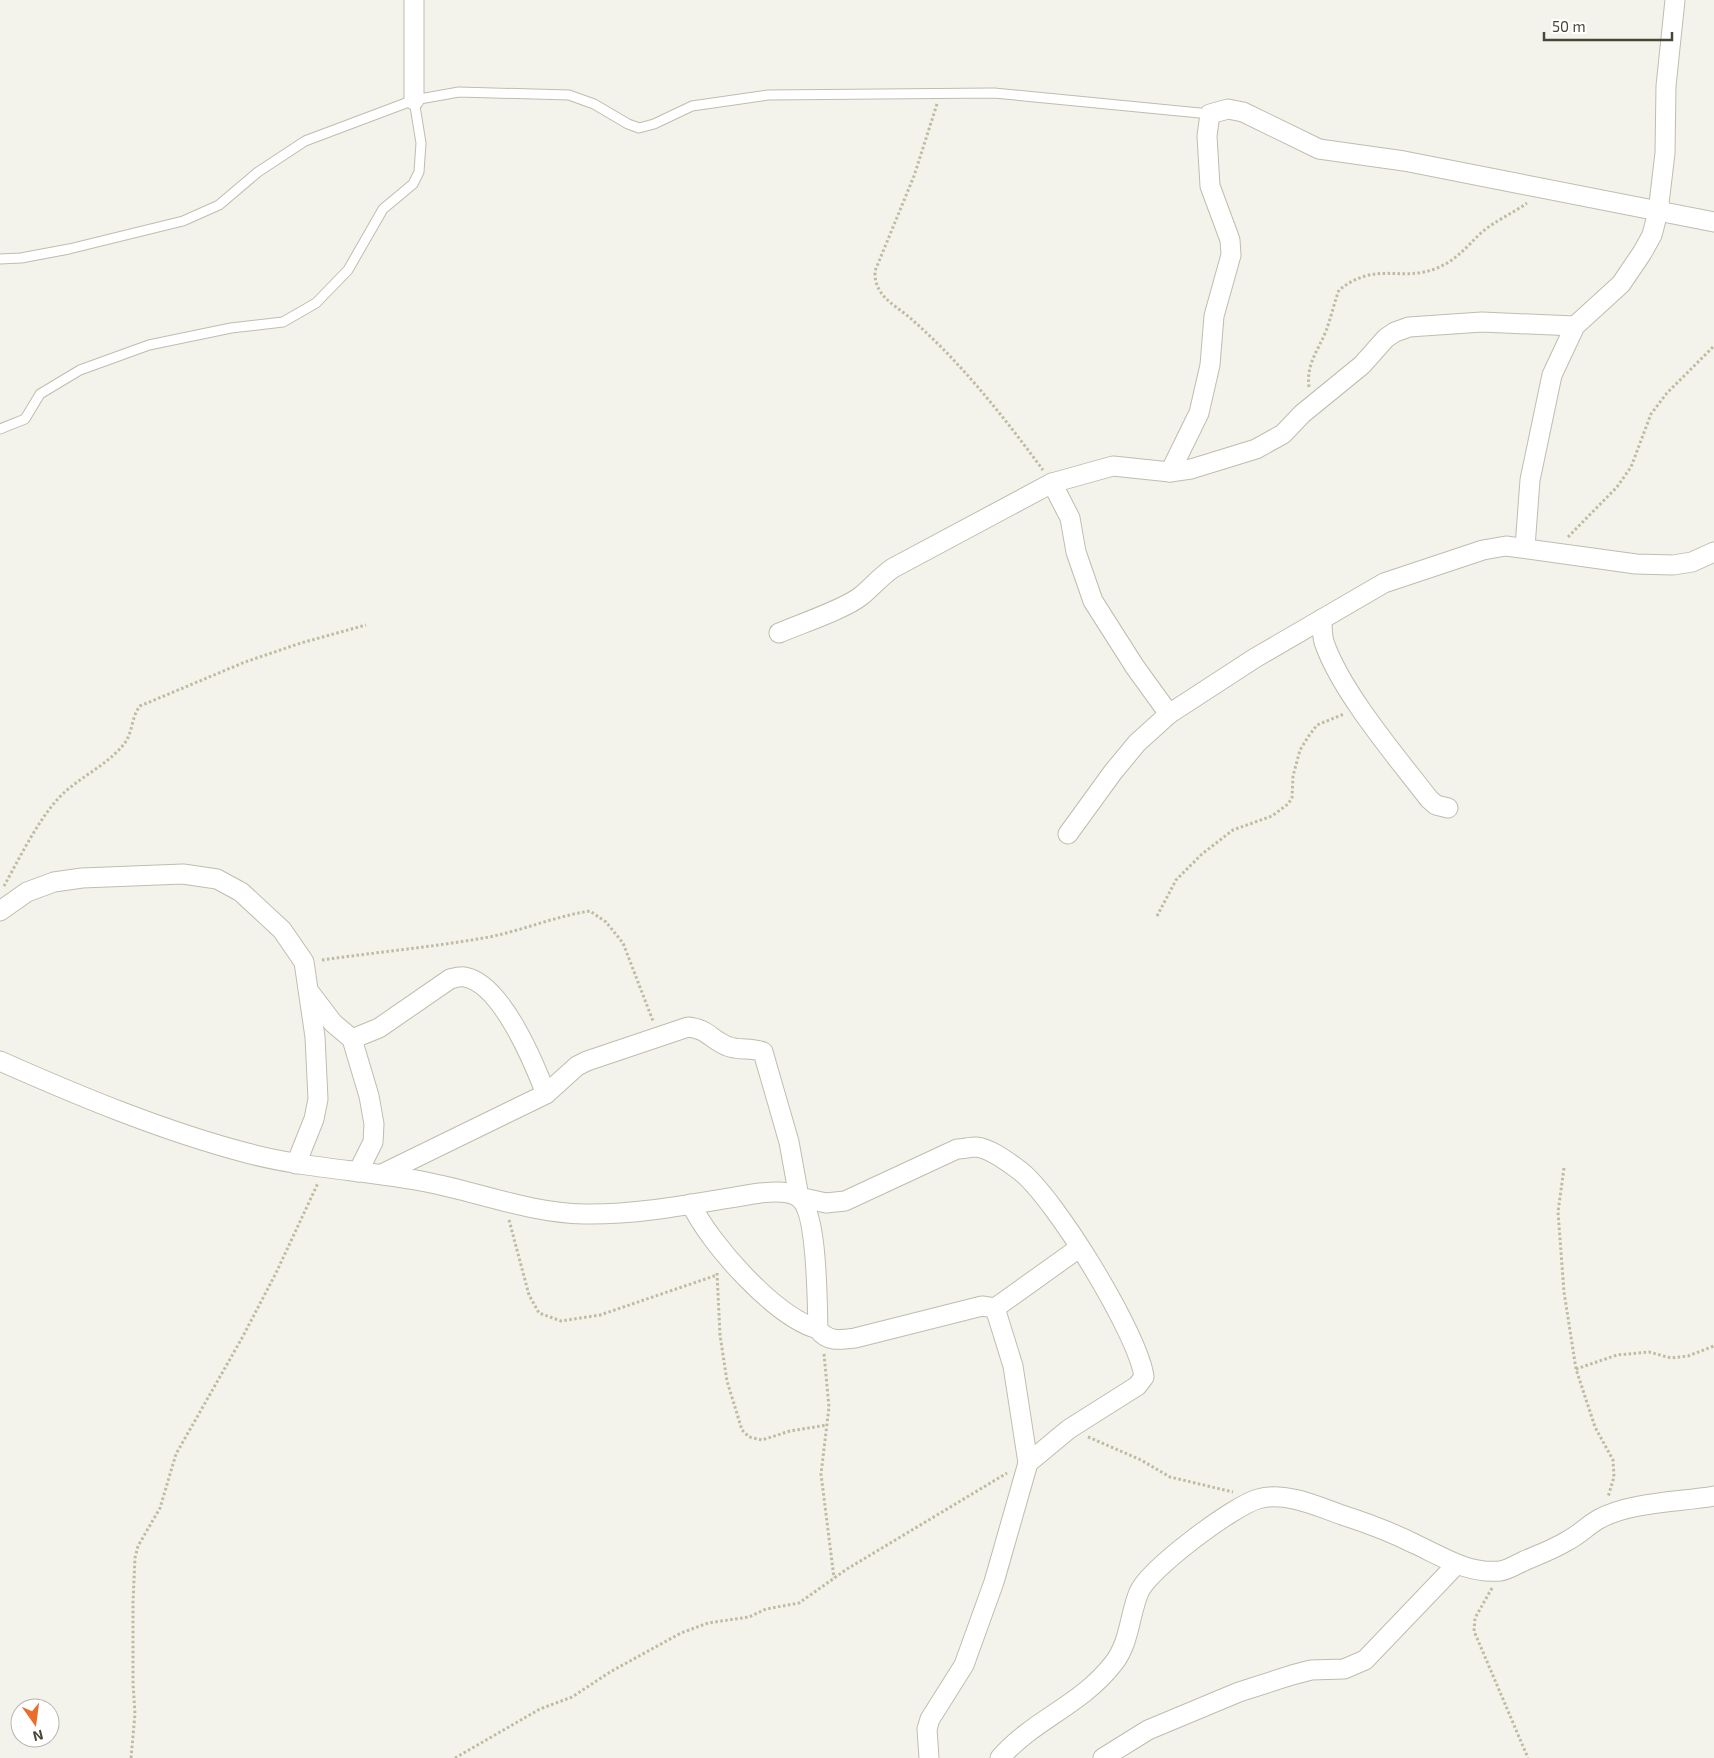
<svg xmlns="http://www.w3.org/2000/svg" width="1714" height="1758" font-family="'Exo 2',sans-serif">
<rect width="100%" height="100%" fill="#f4f3eb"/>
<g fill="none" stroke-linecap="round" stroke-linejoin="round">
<g stroke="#bfbdad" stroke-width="11">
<g id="service">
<polyline points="0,259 21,258 69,249 183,221 219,205 258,172 305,141 414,100 459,92 569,95 594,104 628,124 639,128 654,124 692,106 768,95 994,93 1210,114"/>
<polyline points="0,429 25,419 40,394 80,370 149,345 231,328 283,322 316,303 348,270 383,209 413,184 419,172 421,143 414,100"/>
</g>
</g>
<g stroke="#bfbdad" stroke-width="21">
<g id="minor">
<polyline points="414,0 414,100"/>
<polyline points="1170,472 1199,413 1210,365 1214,316 1231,255 1230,240 1210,186 1207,136 1210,114 1228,109 1243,112 1319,149 1404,161 1714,222"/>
<polyline points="1052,483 1070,518 1076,552 1093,601 1135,667 1169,714"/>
<polyline points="1525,547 1530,480 1552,375 1575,326 1621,284 1642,253 1652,235 1658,212 1665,153 1666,86 1675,0"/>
<path d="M1322 619C1322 627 1322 635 1324 642 1341 692 1396 756 1429 799L1436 805 1448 808"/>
<path d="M779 633C800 624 845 609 861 596 872 587 881 576 893 568L1052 483 1113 466 1170 472 1191 469 1256 449 1283 434 1302 414 1362 365 1386 338 1395 332 1409 327 1482 322 1575 326"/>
<polyline points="1068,834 1113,772 1137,743 1169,714 1255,658 1384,583 1483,550 1506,546 1636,564 1673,565 1692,562 1714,552"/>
<polyline points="0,911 27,892 54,882 82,878 183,874 217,879 241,892 282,930 304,962 315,1037 318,1099 314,1119 296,1164"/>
<polyline points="311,994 333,1023 352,1039 369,1096 374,1124 373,1142 358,1172"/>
<path d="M352 1039 379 1028 450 979C454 978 460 976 465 977 502 984 534 1063 546 1094"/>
<path d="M0 1061C79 1096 163 1131 247 1153 306 1169 366 1170 426 1182 478 1192 530 1213 584 1214 643 1215 702 1202 760 1193 771 1192 788 1190 798 1197 818 1209 817 1305 818 1329 827 1342 840 1340 855 1338L982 1306 995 1308 1013 1366 1028 1463 994 1582 964 1665 930 1719 927 1729 929 1758"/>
<path d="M384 1173 546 1094 577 1066 587 1061 688 1027C708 1029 710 1039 727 1046 738 1051 752 1047 763 1052L789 1142 799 1197 826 1203 845 1201 957 1149C963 1149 970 1147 976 1147 990 1148 1008 1162 1019 1170 1054 1196 1139 1335 1144 1377L1137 1386 1069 1429 1028 1463"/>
<path d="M691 1204C710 1244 775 1317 818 1329"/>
<polyline points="995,1308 1079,1248"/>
<path d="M1000 1758C1034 1719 1080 1706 1113 1664 1130 1643 1129 1616 1139 1592 1149 1569 1233 1506 1258 1499 1285 1491 1317 1506 1342 1515 1367 1523 1391 1532 1415 1544 1443 1557 1468 1574 1500 1571 1508 1570 1517 1564 1524 1561 1538 1555 1554 1549 1567 1541 1579 1535 1588 1525 1599 1519 1630 1502 1679 1502 1714 1496"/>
<polyline points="1103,1758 1148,1730 1239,1692 1292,1675 1311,1670 1344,1669 1365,1660 1456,1565"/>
</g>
</g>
<g stroke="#c0bba0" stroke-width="3" stroke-dasharray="2.5 2.5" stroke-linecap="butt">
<path d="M937 104 914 176 875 271C874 295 892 303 909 317 960 361 1003 416 1043 470"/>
<path d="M1309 387C1306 364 1318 351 1326 331 1331 318 1334 303 1339 290 1377 260 1401 283 1437 268 1457 260 1467 246 1482 232 1495 221 1513 213 1527 203"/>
<polyline points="1568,537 1617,487 1631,467 1651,414 1667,393 1714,346"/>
<path d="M4 886C19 859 36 824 56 801 76 778 106 767 124 744 133 733 131 717 140 706L245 662 301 643 366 625"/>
<polyline points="1157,916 1176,880 1202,854 1233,830 1272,816 1288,804 1292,798 1293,776 1300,750 1308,737 1317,725 1344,714"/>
<path d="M322 960C377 952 434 947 489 937 524 930 556 916 590 911L606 922 623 943 653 1021"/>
<polyline points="1564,1168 1558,1212 1564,1292 1576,1369 1595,1427 1613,1460 1614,1477 1608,1497"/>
<polyline points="509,1220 529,1295 539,1313 561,1321 600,1315 717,1275"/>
<polyline points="717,1273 720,1335 727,1381 742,1430 749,1437 762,1440 790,1431 827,1425"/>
<polyline points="824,1354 829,1407 821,1474 834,1578"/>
<polyline points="1576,1369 1617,1355 1649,1352 1671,1358 1688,1356 1714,1346"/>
<polyline points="1088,1437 1141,1460 1170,1477 1233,1492"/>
<polyline points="1492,1588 1475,1618 1474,1631 1528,1758"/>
<polyline points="131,1758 135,1714 133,1683 133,1602 135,1558 138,1546 160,1508 176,1454 242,1338 276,1273 318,1183"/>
<polyline points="455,1758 540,1709 572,1697 610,1672 681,1633 708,1623 749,1617 766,1609 799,1603 847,1569 1007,1473"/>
</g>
<use href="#service" stroke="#fff" stroke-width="9"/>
<use href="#minor" stroke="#fff" stroke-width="19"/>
</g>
<g transform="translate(35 1723) rotate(166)"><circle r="24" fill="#ffffff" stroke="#b6b5b0"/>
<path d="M0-4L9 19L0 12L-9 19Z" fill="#ec6d2a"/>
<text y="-8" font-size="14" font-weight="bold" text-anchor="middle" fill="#484539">N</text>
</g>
<path d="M1544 32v8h128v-8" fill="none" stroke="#484539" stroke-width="2.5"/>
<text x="1552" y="32" font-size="15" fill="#484539" stroke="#ffffff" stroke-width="4" paint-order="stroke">50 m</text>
</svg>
